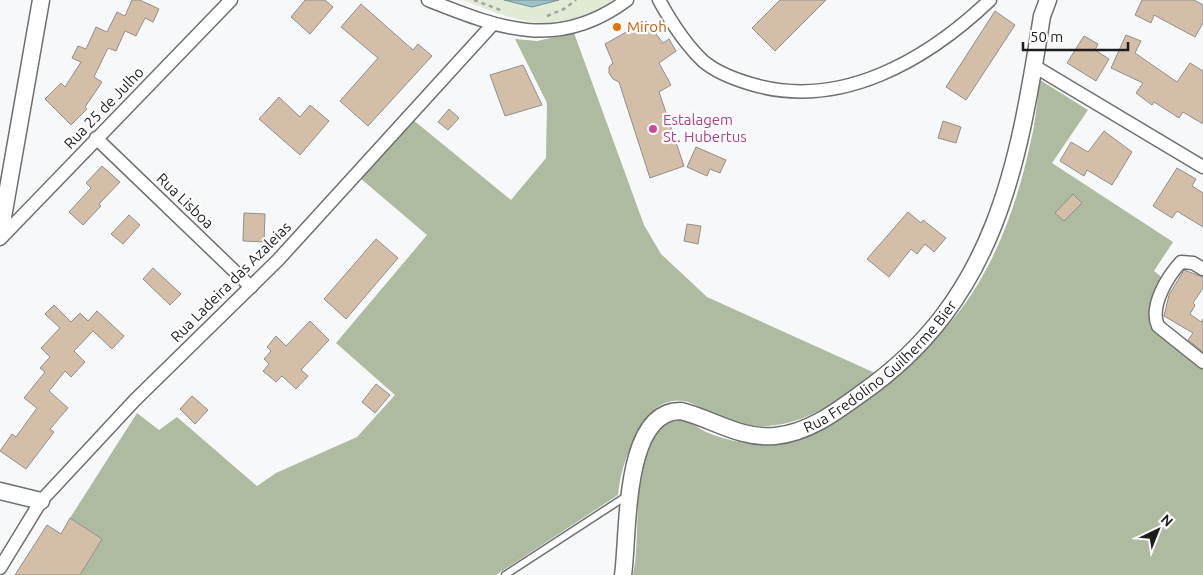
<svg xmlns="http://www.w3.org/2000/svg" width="1203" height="575" font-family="Ubuntu,sans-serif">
<rect width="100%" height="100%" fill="#f7f8fa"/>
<path fill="#e0ead4" d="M463 0H613C560 39 518 22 463 0Z"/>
<g fill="#aebba0">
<path d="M574 33 644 225 661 254 707 297 875 373C842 398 810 423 767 426 749 427 732 422 715 415 707 412 699 406 691 403 668 395 652 408 641 427 629 447 620 471 618 495L496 575H80L102 539 70 518 137 413 159 430 177 417 257 486 276 473 357 437 395 395 336 343 427 235 360 178 412 119 511 200 546 158 547 103 515 39 537 41Z"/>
<path d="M1040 80 1088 110 1052 163 1173 242 1154 271 1164 279 1151 302 1150 327 1203 368V575H633C642 536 629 454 662 425 667 421 672 418 679 418 688 420 698 428 706 432 725 440 745 444 765 444 798 446 825 427 852 410 894 383 943 337 971 295 1001 250 1020 193 1031 140 1036 121 1037 100 1040 80Z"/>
</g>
<polygon fill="#9dc1c9" stroke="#779096" points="504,0 559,0 532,7"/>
<g fill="#d5bea8" stroke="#918f8e">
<polygon points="132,0 140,0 159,9 153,22 145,18 136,36 125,31 116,51 108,48 94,77 102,82 85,107 87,109 71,125 45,99 61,83 65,87 81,62 72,58 78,46 86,49 96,27 107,32 117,12 125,16"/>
<polygon points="305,0 325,0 333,7 310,34 291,17"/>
<polygon points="780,0 826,0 775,51 752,28"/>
<polygon points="1142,0 1194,0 1203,5 1203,23 1195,37 1154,15 1151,23 1135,15"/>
<polygon points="361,4 413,50 418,44 432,56 368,126 340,101 378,58 341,27"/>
<polygon points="995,11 1015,25 966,100 946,87"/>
<polygon points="646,21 663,43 669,39 676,51 659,63 671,85 659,92 684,166 650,178 619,82 613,79 609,73 609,67 613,63 605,44"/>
<polygon points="1126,35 1141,41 1135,53 1177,82 1190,63 1203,71 1203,124 1183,112 1179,118 1154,102 1152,105 1136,93 1143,83 1111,68"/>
<polygon points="1084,36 1098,44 1095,50 1109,59 1096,81 1067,63"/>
<polygon points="523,65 542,105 505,116 490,75"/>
<polygon points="279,97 300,117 310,105 329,121 300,155 259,119"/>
<polygon points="449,109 459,118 448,130 438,122"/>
<polygon points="943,121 961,127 956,143 938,138"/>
<polygon points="1104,131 1132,152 1112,185 1087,170 1084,176 1060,161 1071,142 1088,152"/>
<polygon points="696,147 726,160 720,173 710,169 707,176 687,167"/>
<polygon points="102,166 120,182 99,204 101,206 83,225 69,212 91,188 86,183"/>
<polygon points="1177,168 1196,179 1192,186 1203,193 1203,227 1177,211 1172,218 1153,206"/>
<polygon points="1073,194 1082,203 1064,221 1055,213"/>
<polygon points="908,212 921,223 923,220 946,238 934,252 925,244 917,254 911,249 889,277 867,259"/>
<polygon points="244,213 265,214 264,242 243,241"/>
<polygon points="129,215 140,225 123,244 111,234"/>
<polygon points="687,224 701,226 698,244 684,241"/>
<polygon points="376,239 398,258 346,319 324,299"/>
<polygon points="153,268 181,294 170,305 143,279"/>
<polygon points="1184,270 1203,277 1203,288 1193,303 1195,305 1190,314 1201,322 1203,319 1203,352 1188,340 1193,333 1164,316 1169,295"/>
<polygon points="54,305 71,322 80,313 88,321 97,311 124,336 112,349 93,331 74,351 85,362 71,377 65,371 49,391 68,408 50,429 54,432 26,469 0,451 12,434 16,437 37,408 24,398 45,372 40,368 50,357 41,348 60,328 45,314"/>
<polygon points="310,321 329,340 301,370 308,376 296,389 282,376 276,382 263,371 269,364 264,359 271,351 267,347 276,336 286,346"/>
<polygon points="376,384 390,395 375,413 362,402"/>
<polygon points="192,396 208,410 195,424 180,409"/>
<polygon points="70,518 102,539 80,575 15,575 47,525 61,534"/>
</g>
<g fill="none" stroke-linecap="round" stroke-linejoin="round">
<g stroke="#6e6f71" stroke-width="9">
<polyline id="service" points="505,575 628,495"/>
</g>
<g stroke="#6e6f71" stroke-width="15">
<g id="minor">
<path d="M428 0C499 28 557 52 627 0"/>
<path d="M659 0C671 22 685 44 703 61 717 73 734 79 751 84 840 111 927 60 990 0"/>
<polyline points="1034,66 1203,167"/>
<polyline points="96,138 251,287"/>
<polyline points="0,239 231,0"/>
<path d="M1203 269 1193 263 1181 262C1168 276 1149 306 1158 326L1203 362"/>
<polyline points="0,568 41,501 135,400 278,260 493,24"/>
</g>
</g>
<g stroke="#6e6f71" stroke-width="19">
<g id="tertiary">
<polyline points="0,234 41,0"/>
<polyline points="0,491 41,501"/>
<path id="s1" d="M623 575C629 536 622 410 681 411 713 419 739 439 775 436 808 433 836 412 862 393 996 299 1018 167 1042 16L1048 0"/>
</g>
</g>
<g stroke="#a2a2a4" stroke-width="2.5" stroke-dasharray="4 4" stroke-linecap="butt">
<polyline points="474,0 503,11"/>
<polyline points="547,16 564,9 576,0"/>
</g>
<use href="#service" stroke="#fff" stroke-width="6"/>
<use href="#minor" stroke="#fff" stroke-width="12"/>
<use href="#tertiary" stroke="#fff" stroke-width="16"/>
</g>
<circle fill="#e8710a" stroke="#fff" stroke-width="2" cx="617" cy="27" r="5"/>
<circle fill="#d1479c" stroke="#fff" stroke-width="2" cx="653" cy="129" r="5"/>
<g text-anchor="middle" stroke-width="4.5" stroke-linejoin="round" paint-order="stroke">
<g font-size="15" fill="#c56008" stroke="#fff" text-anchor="start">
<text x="627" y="32">Miroh</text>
</g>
<g font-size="15" fill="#1d1d1e" stroke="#fff">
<text transform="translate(104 108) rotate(-46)" y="5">Rua 25 de Julho</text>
<text transform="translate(185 201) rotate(44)" y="5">Rua Lisboa</text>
<text transform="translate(231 282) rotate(-45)" y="5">Rua Ladeira das Azaleias</text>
<text dy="5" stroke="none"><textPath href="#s1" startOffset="415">Rua Fredolino Guilherme Bier</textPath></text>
</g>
<g font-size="15" fill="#b23c85" stroke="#fff" text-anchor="start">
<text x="663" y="125">Estalagem<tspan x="663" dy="17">St. Hubertus</tspan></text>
</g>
</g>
<g transform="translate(1158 530) rotate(43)" stroke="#ffffff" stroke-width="4" paint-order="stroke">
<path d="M0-4L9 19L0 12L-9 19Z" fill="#1d1d1e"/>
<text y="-8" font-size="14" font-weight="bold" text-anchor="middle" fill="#1d1d1e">N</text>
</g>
<path d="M1023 42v8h105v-8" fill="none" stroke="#1d1d1e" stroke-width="2.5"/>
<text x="1030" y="42" font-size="15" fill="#1d1d1e" stroke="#ffffff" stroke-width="4" paint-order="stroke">50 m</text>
</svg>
